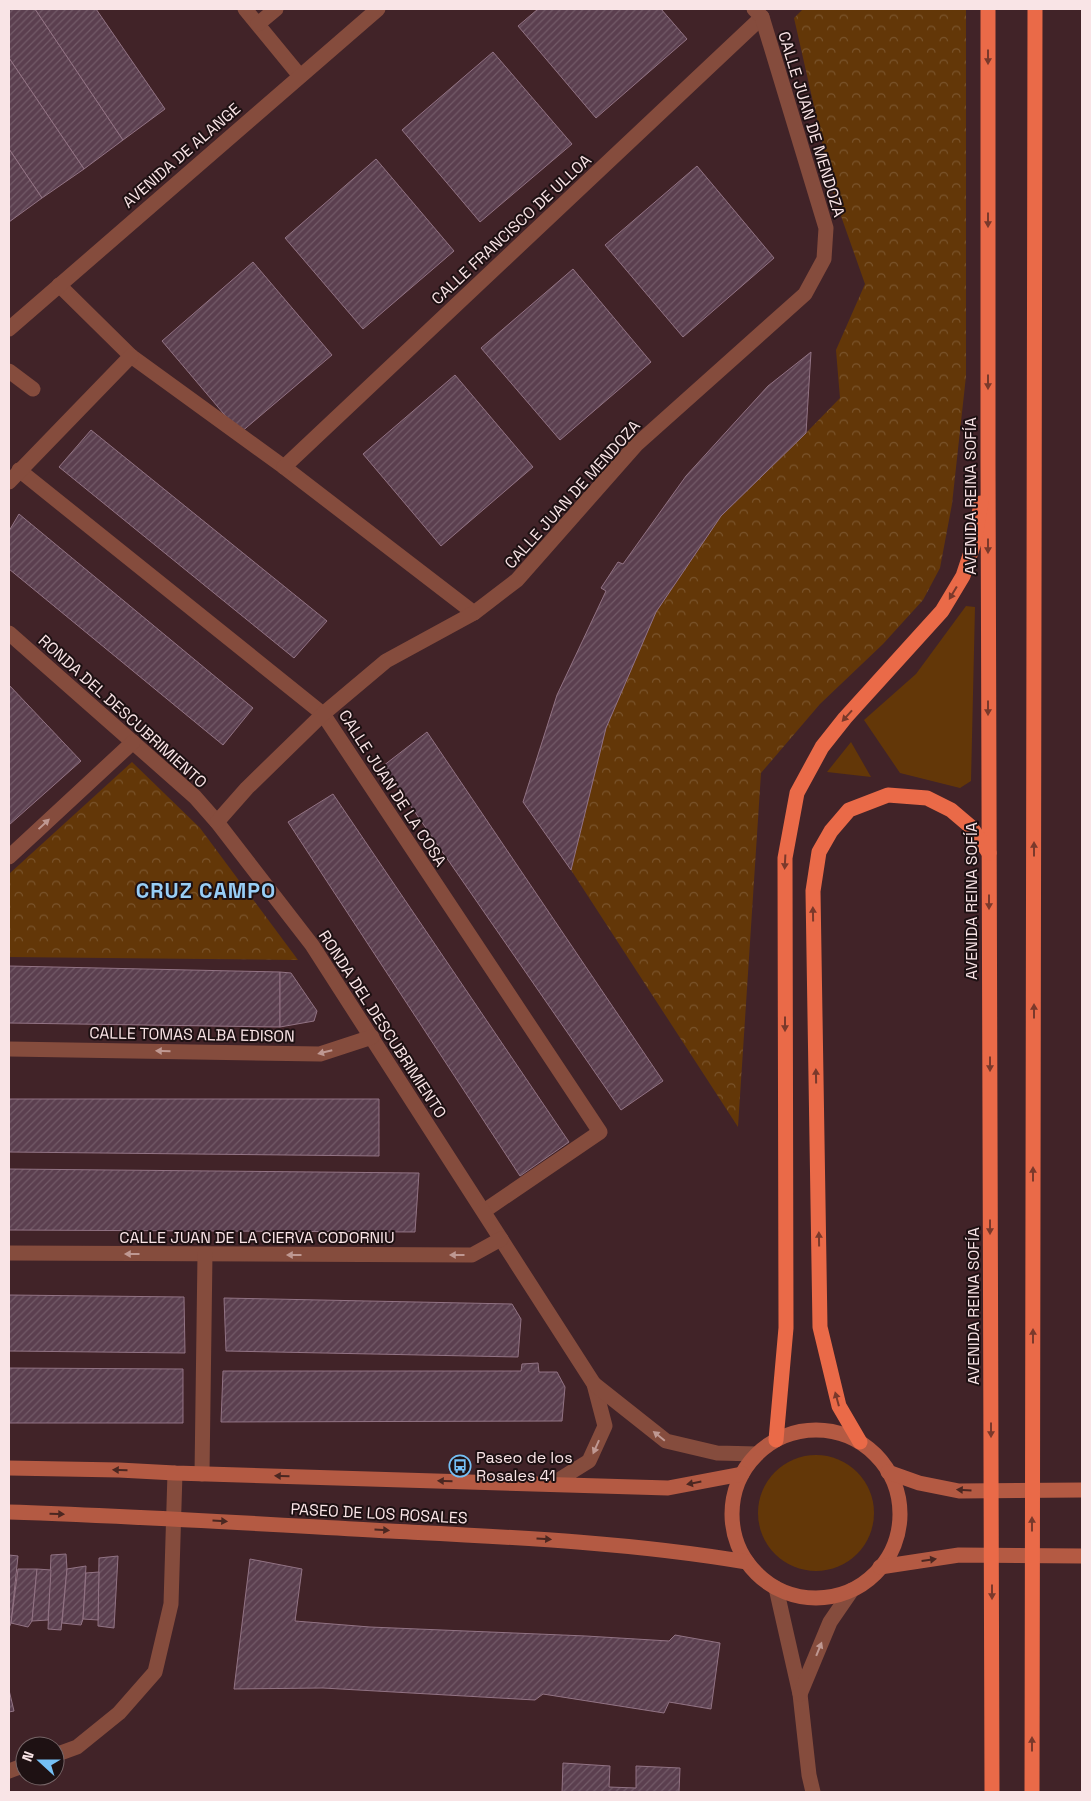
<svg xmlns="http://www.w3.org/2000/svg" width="1091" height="1801" font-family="'Space Grotesk',sans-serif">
<defs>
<pattern id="forest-crowns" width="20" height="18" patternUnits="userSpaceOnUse" patternTransform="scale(1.25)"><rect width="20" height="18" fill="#633708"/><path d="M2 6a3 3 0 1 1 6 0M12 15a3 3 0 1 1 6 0" fill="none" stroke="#7a542c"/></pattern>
<pattern id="building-hatch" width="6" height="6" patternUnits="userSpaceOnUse" patternTransform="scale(1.25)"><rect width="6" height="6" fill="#5b3f4f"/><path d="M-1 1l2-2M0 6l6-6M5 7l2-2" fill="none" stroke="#735b68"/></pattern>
</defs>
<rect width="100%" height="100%" fill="#412328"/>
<g fill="#633708">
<polygon points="966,606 975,607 971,781 960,788 900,773 864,720 916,674"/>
<polygon points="851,742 871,777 827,772"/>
<circle cx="816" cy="1513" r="58"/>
</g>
<g fill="url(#forest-crowns)">
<polygon points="803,9 966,9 966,376 952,504 940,568 923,600 883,644 820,704 761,773 738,1127 571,870 606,728 656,612 721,516 806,433 840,398 836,350 865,284 835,199 794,18"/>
<polygon points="132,762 200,828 298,960 9,957 9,874"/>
</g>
<g fill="url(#building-hatch)" stroke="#927384">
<polygon points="9,9 35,9 123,140 84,169 9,58"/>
<polygon points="35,9 96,9 165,109 123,140"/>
<polygon points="538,9 661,9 687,39 596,118 518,26"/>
<polygon points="493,52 572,144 480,222 402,130"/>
<polygon points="9,58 84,169 42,198 9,149"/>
<polygon points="9,149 42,198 9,222"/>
<polygon points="376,159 454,251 363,329 285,238"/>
<polygon points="697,166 774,258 683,337 605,245"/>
<polygon points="253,262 332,355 240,433 162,341"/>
<polygon points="573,269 651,362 560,440 481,348"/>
<polygon points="811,352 806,433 721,516 656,612 606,728 571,870 523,802 557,695 606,591 601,588 618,562 623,564 686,476 768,386"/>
<polygon points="455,375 533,467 441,546 363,454"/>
<polygon points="91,430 327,621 294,658 59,467"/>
<polygon points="19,514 253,708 223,745 9,569 9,531"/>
<polygon points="9,685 81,761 9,825"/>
<polygon points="427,732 663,1081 621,1110 383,766"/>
<polygon points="333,794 569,1142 520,1176 288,822"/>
<polygon points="9,966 280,972 280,1027 9,1023"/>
<polygon points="280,972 291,973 317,1011 314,1021 280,1027"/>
<polygon points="9,1099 379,1099 379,1156 9,1152"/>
<polygon points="9,1169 419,1173 415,1232 9,1230"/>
<polygon points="9,1295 184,1297 185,1353 9,1351"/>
<polygon points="224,1298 512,1304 521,1319 518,1357 226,1351"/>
<polygon points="538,1363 539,1372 557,1372 565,1387 562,1421 221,1422 223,1371 521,1371 522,1364"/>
<polygon points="9,1368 183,1369 183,1423 9,1423"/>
<polygon points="66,1554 67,1569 61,1630 48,1629 51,1555"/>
<polygon points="9,1555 18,1556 11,1623 9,1628"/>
<polygon points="118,1556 114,1628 98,1626 99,1558"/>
<polygon points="250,1559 302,1569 295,1621 370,1627 586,1636 669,1641 675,1635 720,1643 711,1709 669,1702 664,1713 543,1694 535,1700 323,1688 234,1689"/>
<polygon points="86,1566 83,1619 81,1625 62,1623 67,1569"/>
<polygon points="18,1569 37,1569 32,1621 28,1627 11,1623"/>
<polygon points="37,1569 51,1570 48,1620 32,1621"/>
<polygon points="99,1572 98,1620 83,1619 86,1573"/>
<polygon points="9,1690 14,1711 9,1712"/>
<polygon points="563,1763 610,1766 609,1787 636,1788 636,1766 680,1768 679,1792 562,1792"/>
</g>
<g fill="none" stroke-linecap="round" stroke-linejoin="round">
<polyline stroke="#854c3d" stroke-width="15" points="9,371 33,389"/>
<g stroke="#854c3d" stroke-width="15">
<polyline points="59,285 131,356 284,467 474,613"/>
<polyline points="284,467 762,17"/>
<polyline points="19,470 323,714 600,1132 484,1211"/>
<polyline points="9,482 131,356"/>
</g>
<g stroke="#854c3d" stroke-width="15">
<polyline points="245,9 300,76"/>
<polyline points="258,24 276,9"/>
<polyline points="9,633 195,797 217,822 312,945 594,1384 605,1426 589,1461 552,1484"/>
<polyline points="217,822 247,788 323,714 386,661 474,613 517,580 636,445 805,294 824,259 826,228 762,17 754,9"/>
<polyline points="9,857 133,742"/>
<polyline points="9,1049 320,1054 372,1037"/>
<polyline points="9,1253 472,1255 501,1239"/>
<polyline points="594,1384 666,1441 717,1453 757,1454"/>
<polyline points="202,1474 205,1254"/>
<polyline points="776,1588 800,1694 809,1775 813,1792"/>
<polyline points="800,1694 830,1622 852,1590"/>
<polyline points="55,1755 77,1747 119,1713 155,1672 171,1604 175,1473"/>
<polyline points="9,1771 25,1765"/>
</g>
<polyline stroke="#854c3d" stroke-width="15" points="9,329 378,9"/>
<g stroke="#b45a43" stroke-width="15">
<circle cx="816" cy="1514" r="84"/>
<polyline points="9,1468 119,1470 175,1473 668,1488 742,1474"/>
<polyline points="888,1472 919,1483 959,1491 1082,1490"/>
<path d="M9 1512C136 1516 263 1524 390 1531 509 1537 629 1542 747 1562"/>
<polyline points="880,1567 959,1555 1082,1556"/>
</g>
<g stroke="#ea6a48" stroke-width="15">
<polyline points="988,9 988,462 992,1792"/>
<polyline points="776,1440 786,1328 785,858 797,793 822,747 845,718 942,611 963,576 974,543 981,503"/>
<polyline points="860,1442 839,1406 820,1327 813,891 819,852 831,831 849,810 888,795 927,798 951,810 971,827 989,853"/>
<polyline points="1032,1792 1035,9"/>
</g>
</g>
<defs><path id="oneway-solid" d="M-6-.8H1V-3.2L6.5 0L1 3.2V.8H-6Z" transform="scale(1.25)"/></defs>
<g fill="#7a392b">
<use href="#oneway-solid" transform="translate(988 57) rotate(90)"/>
<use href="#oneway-solid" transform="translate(988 220) rotate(90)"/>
<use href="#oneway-solid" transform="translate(988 382) rotate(90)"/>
<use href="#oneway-solid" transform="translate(988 546) rotate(90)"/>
<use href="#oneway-solid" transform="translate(953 593) rotate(121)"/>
<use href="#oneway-solid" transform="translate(988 708) rotate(90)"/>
<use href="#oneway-solid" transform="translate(847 716) rotate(132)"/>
<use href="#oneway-solid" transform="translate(1034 849) rotate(-90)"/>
<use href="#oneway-solid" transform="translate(785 862) rotate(93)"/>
<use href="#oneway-solid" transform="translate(989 902) rotate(90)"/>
<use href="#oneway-solid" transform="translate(813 914) rotate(-91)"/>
<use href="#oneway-solid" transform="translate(1034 1011) rotate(-90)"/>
<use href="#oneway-solid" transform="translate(785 1024) rotate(90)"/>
<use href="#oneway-solid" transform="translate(990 1064) rotate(90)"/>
<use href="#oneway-solid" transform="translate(816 1076) rotate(-91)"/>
<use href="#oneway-solid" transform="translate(1033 1174) rotate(-90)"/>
<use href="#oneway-solid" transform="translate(990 1227) rotate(90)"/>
<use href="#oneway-solid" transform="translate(819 1239) rotate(-91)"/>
<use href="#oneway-solid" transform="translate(1033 1336) rotate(-90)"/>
<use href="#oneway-solid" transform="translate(837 1399) rotate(-105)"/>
<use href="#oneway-solid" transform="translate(991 1430) rotate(90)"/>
<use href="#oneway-solid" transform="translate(1032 1524) rotate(-90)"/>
<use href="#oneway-solid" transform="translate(992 1592) rotate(90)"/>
<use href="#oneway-solid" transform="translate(1032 1744) rotate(-90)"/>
</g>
<g fill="#bf9892">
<use href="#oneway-solid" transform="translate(44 824) rotate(-43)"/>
<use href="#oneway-solid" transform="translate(163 1051) rotate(-179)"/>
<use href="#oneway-solid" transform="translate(325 1052) rotate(166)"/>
<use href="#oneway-solid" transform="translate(132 1254) rotate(-180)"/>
<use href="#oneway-solid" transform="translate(294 1255) rotate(-180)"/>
<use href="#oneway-solid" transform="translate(457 1255) rotate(-180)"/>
<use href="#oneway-solid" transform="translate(659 1436) rotate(-141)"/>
<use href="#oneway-solid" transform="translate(596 1447) rotate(114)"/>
<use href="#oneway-solid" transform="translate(819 1649) rotate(-68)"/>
</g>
<g fill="#4b2721">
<use href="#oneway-solid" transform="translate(120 1470) rotate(-178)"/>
<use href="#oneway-solid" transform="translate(282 1476) rotate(-178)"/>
<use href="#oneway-solid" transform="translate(445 1481) rotate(-178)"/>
<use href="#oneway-solid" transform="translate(694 1483) rotate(169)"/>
<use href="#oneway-solid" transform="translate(964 1490) rotate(-177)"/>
<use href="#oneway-solid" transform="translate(57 1514) rotate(2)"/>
<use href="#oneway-solid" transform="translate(220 1521) rotate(3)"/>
<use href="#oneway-solid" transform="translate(382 1530) rotate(3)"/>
<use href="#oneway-solid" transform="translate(544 1539) rotate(4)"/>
<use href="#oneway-solid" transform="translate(929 1560) rotate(-8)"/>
</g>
<defs>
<g id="bus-ring" transform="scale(1.125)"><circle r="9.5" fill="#1e1113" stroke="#75c0f6" stroke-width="1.5"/><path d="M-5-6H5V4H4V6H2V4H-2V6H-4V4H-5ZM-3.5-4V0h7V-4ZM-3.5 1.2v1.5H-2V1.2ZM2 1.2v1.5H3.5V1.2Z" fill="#75c0f6"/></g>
</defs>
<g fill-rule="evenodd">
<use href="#bus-ring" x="460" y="1466"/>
</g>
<g text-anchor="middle" stroke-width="4" stroke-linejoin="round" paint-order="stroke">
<g font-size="16" fill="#f9e4e6" stroke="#1e1113">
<text transform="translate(812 124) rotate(73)" y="6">CALLE JUAN DE MENDOZA</text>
<text transform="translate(181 155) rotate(-41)" y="6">AVENIDA DE ALANGE</text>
<text transform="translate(511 229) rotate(-43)" y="6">CALLE FRANCISCO DE ULLOA</text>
<text transform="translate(572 494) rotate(-48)" y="6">CALLE JUAN DE MENDOZA</text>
<text transform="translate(970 496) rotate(-90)" y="6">AVENIDA REINA SOFÍA</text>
<text transform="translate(123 711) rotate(42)" y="6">RONDA DEL DESCUBRIMIENTO</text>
<text transform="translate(393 788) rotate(57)" y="6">CALLE JUAN DE LA COSA</text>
<text transform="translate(971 901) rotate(-90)" y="6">AVENIDA REINA SOFÍA</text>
<text transform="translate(383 1024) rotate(57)" y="6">RONDA DEL DESCUBRIMIENTO</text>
<text transform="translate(192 1034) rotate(1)" y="6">CALLE TOMAS ALBA EDISON</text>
<text x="257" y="1243">CALLE JUAN DE LA CIERVA CODORNIU</text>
<text transform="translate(973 1306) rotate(-90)" y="6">AVENIDA REINA SOFÍA</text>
<text transform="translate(379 1513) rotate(3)" y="6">PASEO DE LOS ROSALES</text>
</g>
<g font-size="16" fill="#f9e4e6" stroke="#1e1113" text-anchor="start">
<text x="476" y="1463">Paseo de los<tspan x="476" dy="18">Rosales 41</tspan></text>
</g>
<g font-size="21" font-weight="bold" letter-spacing="1" fill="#98cef6" stroke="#1e1113">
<text x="206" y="898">CRUZ CAMPO</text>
</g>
</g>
<rect width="1091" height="1801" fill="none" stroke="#f9e4e6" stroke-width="20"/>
<g transform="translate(40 1761) rotate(291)"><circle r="24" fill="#1e1113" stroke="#766567"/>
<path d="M0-4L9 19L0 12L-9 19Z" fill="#75c0f6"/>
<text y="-8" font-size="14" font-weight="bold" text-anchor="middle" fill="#f9e4e6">N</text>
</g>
</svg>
